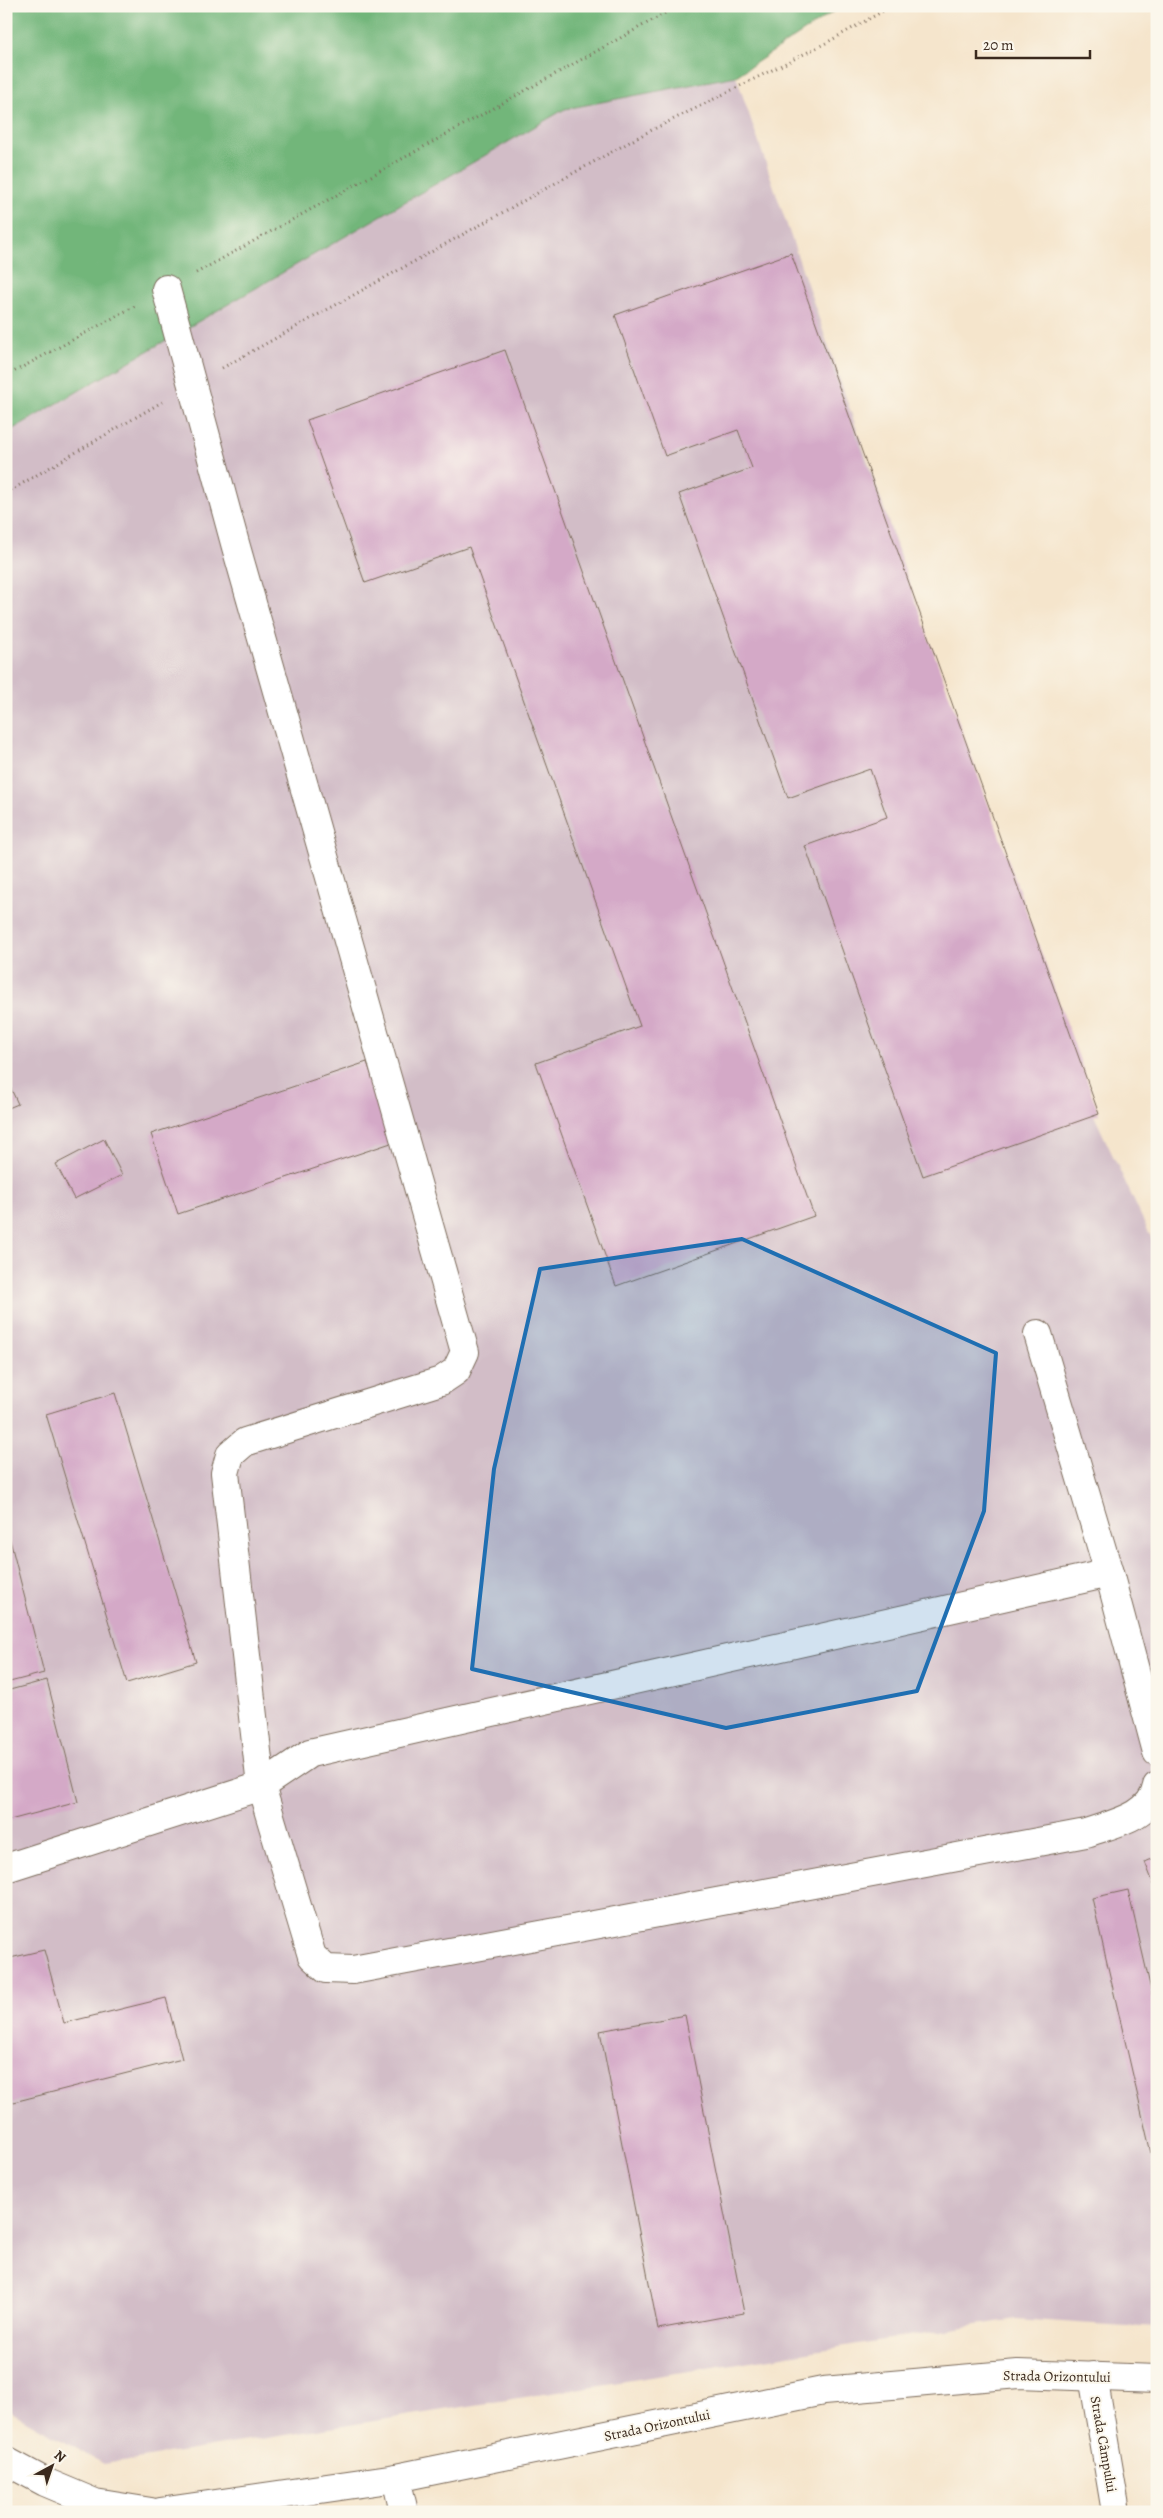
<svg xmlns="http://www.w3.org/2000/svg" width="1163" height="2518" font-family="Alegreya,serif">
<rect width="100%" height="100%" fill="#fbf7ec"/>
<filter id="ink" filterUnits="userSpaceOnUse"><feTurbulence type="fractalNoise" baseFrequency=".02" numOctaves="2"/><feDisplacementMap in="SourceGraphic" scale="10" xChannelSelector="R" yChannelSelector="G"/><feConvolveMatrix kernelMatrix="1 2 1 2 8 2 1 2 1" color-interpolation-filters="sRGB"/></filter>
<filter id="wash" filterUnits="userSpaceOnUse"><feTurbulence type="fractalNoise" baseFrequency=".0096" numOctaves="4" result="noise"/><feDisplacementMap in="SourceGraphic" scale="20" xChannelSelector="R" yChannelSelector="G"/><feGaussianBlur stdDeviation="1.12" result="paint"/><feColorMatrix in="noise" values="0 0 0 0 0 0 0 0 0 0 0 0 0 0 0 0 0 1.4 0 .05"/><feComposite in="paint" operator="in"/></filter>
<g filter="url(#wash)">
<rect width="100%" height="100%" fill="#f5e5cc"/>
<polygon fill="#d2bdc7" points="736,76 1084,1094 1157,1250 1157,2328 1015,2319 104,2464 6,2409 6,433 565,109"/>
<polygon fill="#72b67a" stroke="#56704c" points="6,6 842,6 736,76 565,109 6,433"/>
<g id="blocks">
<g fill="#d4a9c7">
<polygon points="791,253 1099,1114 923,1176 805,846 887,817 870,769 788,798 679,494 752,468 738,430 665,456 615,315"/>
<polygon points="505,350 814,1216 616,1286 536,1063 640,1026 469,547 365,583 307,420"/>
<polygon points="367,1062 394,1142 178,1214 151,1134"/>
<polygon points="6,1078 18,1104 6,1109"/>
<polygon points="104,1139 122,1175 74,1199 56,1164"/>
<polygon points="115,1393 196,1662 127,1683 46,1414"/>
<polygon points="9,1536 44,1673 6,1683 6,1537"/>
<polygon points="47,1680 78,1802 6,1821 6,1691"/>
<polygon points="1157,1857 1157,1893 1145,1862"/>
<polygon points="1128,1890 1157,2016 1156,2175 1092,1898"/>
<polygon points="44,1950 64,2023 166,1998 182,2059 6,2104 6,1959"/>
<polygon points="685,2015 744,2313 658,2329 600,2031"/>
</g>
</g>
</g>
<g filter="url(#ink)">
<use href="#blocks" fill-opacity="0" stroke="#7c6b5b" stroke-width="1"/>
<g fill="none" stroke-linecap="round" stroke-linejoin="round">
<g stroke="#7c6b5b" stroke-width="30">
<g id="minor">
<path d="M166 289 236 547 465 1352 456 1371 441 1381 245 1442 230 1455 225 1473 261 1786 312 1956 326 1969 353 1970 1086 1833C1111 1824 1152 1817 1157 1786"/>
<polyline points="1038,1334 1109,1573 1157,1752"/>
<polyline points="6,1868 261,1786 310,1753 1109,1573"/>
<polyline points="1093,2376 1116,2512"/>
<polyline points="6,2461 45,2482 95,2503 151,2512"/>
<polyline points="396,2478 404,2512"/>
<polyline points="160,2512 396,2478 823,2391 1018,2374 1157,2379"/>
</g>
</g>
<g stroke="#7c6b5b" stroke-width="3" stroke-dasharray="1 4" stroke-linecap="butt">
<polyline points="196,273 678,6"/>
<polyline points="222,368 644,134 826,43 892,6"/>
<polyline points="6,376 135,306"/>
<polyline points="6,493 162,402"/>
</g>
<use href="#minor" stroke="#fff" stroke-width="28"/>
</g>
</g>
<path fill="#1f6fb2" fill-opacity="0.2" stroke="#1f6fb2" stroke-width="4" stroke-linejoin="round" d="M742 1239 996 1353 984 1511 917 1691 726 1728 472 1669 494 1469 540 1269Z"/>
<g text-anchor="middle" stroke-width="4" stroke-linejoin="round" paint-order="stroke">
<g font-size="14" fill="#3b2a1e" stroke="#fbf7ec">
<text transform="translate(1057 2376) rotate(1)" y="5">Strada Orizontului</text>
<text transform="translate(657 2425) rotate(-12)" y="5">Strada Orizontului</text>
<text transform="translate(1104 2444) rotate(80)" y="5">Strada Câmpului</text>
</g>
</g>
<rect width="1163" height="2518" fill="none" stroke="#fbf7ec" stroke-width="25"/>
<g transform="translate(52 2466) rotate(40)" stroke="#fbf7ec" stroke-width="4" paint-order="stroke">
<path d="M0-4L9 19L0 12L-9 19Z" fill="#3b2a1e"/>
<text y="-8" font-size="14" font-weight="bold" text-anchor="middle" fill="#3b2a1e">N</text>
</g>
<path d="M976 50v8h114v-8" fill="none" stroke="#3b2a1e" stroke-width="2.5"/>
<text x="983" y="50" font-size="15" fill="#3b2a1e" stroke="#fbf7ec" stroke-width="4" paint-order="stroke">20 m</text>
</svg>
